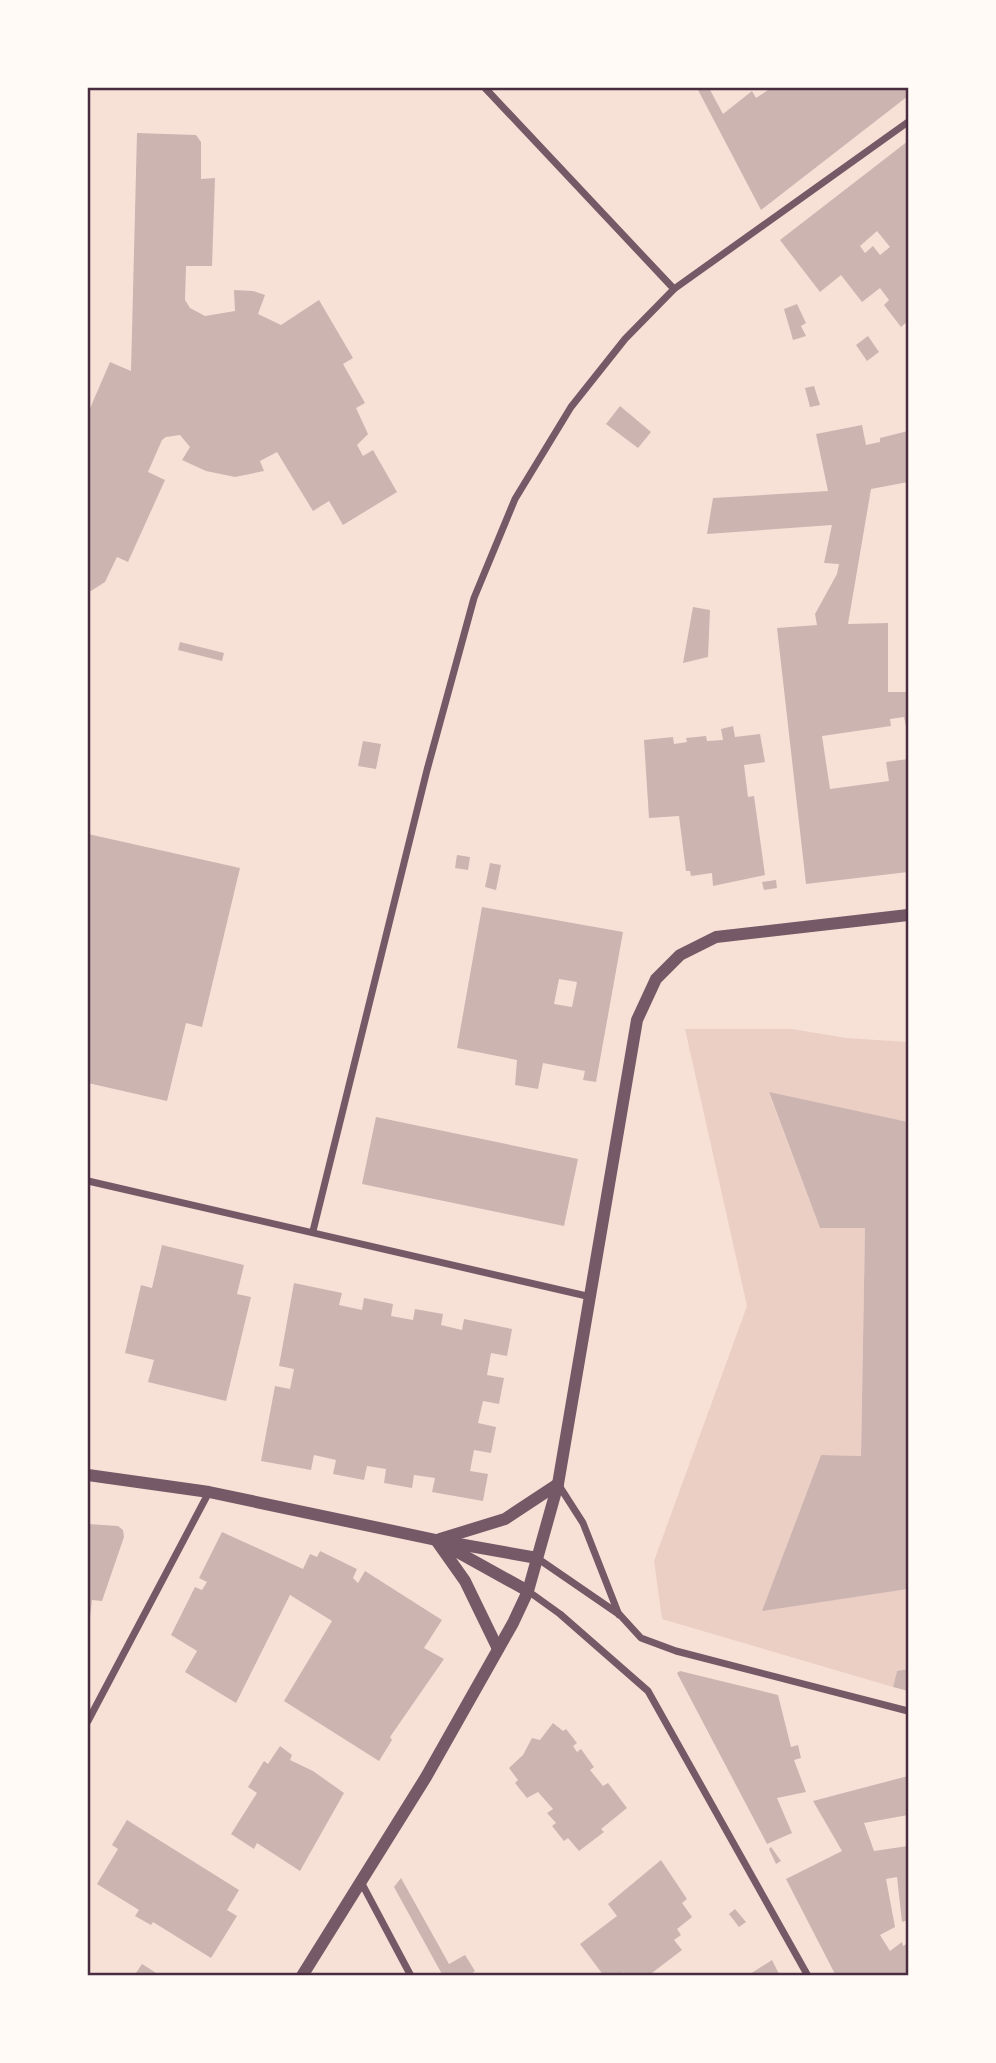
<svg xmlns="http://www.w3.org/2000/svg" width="996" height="2063" font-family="Commissioner,sans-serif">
<rect width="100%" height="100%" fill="#f7e1d7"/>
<polygon fill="#ebcfc5" points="685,1029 792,1029 846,1038 908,1042 908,1122 769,1093 820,1228 865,1228 861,1456 821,1455 763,1610 908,1589 908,1669 897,1671 893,1687 662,1619 654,1561 747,1306"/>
<g fill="#ccb4b1" fill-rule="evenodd">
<polygon points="697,88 709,88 723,114 752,91 756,98 768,90 765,88 908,88 908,96 761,210"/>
<polygon points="137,133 196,135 201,142 201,179 215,178 212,266 186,266 185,300 190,308 205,316 235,311 234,290 253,291 265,295 258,314 281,325 319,300 353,358 343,364 365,403 356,408 368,434 357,445 363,456 373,450 397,492 343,525 329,501 313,511 277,452 260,461 264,471 235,477 206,471 182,460 190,447 180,435 166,437 162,440 148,472 165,480 128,562 117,557 105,582 91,591 88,590 88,413 110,362 131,371"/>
<path d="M908 141V321L901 327 884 305 889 300 880 288 862 302 841 275 820 292 780 240ZM877 231 890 247 880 255 873 246 865 253 860 246Z"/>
<polygon points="797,304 806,323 801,326 806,336 793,340 784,309"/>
<polygon points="868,336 879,352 867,361 856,345"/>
<polygon points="814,386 820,405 810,407 805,388"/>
<polygon points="620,406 651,432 638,448 606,424"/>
<polygon points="862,425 866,445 880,442 880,438 908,431 908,482 871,489 848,624 888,623 888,692 908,692 908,737 904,717 890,719 891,726 822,736 830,789 889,781 886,762 908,759 908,872 806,884 777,628 817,625 815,614 837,574 839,564 824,563 832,525 707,534 713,498 828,491 816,434"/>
<polygon points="693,607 710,610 708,657 683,663"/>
<polygon points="180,642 224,653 222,661 178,650"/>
<polygon points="733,726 735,737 760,734 765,762 744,765 748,797 754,796 765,875 713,886 712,873 691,876 690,871 686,871 679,816 649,818 644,740 673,737 674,744 687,742 686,738 706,736 707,741 723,740 721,729"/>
<polygon points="363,741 381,744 376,769 358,766"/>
<polygon points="88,834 240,868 202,1027 186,1023 167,1101 88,1083"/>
<polygon points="457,855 470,857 468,870 455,868"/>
<polygon points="490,863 501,865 496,890 485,887"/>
<polygon points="776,880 777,888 764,890 762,882"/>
<path d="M482 907 623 932 596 1082 583 1080 585 1071 543 1063 538 1089 515 1085 517 1060 457 1048ZM559 979 577 982 572 1007 554 1004Z"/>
<polygon points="769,1092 908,1122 908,1589 762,1611 821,1455 861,1456 865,1228 820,1228"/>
<polygon points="376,1117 578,1159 564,1226 362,1184"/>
<polygon points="162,1245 244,1265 237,1294 251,1297 226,1401 148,1382 154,1360 125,1353 141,1285 152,1288"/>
<polygon points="294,1283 342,1293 339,1305 362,1310 364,1298 393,1304 391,1316 413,1320 415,1309 443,1314 441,1325 462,1330 464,1319 512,1329 507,1356 491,1353 487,1375 504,1378 499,1404 483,1401 478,1423 496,1427 491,1453 474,1450 470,1471 488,1474 483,1501 432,1492 435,1478 414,1475 412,1488 384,1483 386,1469 367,1466 364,1480 333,1474 336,1460 314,1455 311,1470 261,1461 275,1386 290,1389 294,1369 279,1366"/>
<polygon points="88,1524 118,1526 123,1530 124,1537 102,1601 92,1600 90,1617 88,1617"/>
<polygon points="222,1532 303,1569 310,1554 317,1557 320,1551 357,1569 353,1578 358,1583 365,1571 442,1620 424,1648 444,1659 390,1737 392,1740 379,1761 284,1701 332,1621 290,1595 236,1703 185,1672 197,1651 171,1635 195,1587 202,1590 207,1582 199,1578"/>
<polygon points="908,1669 908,1691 893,1687 897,1671"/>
<polygon points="680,1671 778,1695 791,1747 798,1745 801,1758 794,1760 806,1792 777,1798 792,1833 767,1844 677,1673"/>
<polygon points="553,1723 563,1731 566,1729 577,1743 573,1746 577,1752 581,1749 594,1767 590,1770 603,1786 608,1783 627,1808 601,1829 604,1832 579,1851 568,1838 564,1841 552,1826 556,1823 547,1813 553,1809 538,1792 527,1798 515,1783 518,1780 509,1768 523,1755 532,1738 540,1740"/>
<polygon points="280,1746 292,1755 290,1760 313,1771 344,1793 300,1871 257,1843 254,1849 231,1834 257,1793 248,1787 264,1761 268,1764"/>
<polygon points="908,1776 908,1815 864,1823 874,1851 908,1846 908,1920 902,1922 897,1877 886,1879 895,1927 880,1935 890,1951 902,1942 903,1946 908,1943 908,1976 836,1976 786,1879 842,1851 813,1801"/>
<polygon points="127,1820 239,1890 227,1910 237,1916 211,1958 153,1922 151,1925 135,1916 139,1910 97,1884 118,1849 112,1845"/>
<polygon points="771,1847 781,1861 776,1864 769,1849"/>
<polygon points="661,1860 687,1899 682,1903 692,1917 677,1929 681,1935 674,1940 682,1950 648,1976 626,1976 624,1972 619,1976 604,1976 580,1944 617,1916 608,1904"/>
<polygon points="401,1878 449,1964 465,1955 475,1971 468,1976 443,1976 394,1887"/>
<polygon points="735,1909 746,1922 739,1927 729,1914"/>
<polygon points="772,1960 780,1976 747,1976"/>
<polygon points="142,1964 161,1976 134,1976"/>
</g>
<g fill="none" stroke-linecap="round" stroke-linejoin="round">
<g stroke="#755966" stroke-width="7">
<polyline points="485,88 674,289"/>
<polyline points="88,1181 591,1297"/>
<polyline points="313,1231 427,770 474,598 515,499 571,407 625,339 674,289 908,122"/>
<polyline points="558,1484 583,1523 619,1615"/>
<polyline points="537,1558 620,1615 641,1638 676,1651 908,1711"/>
<polyline points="528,1591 560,1614 648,1691 808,1976"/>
<polyline points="88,1721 209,1492"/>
<polyline points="361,1882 411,1976"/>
</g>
<g stroke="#755966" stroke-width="12">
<polyline points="88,1475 209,1492 436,1540 537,1558"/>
<polyline points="440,1539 505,1519 558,1484"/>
<polyline points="436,1540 465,1581 498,1649"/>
<polyline points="445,1545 528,1591"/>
<polyline points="302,1976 426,1777 513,1623 528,1591 558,1484 637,1020 656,979 680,955 716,937 908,915"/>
</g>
</g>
<rect width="996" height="2063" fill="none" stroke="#fffaf5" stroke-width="178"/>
<rect x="89" y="89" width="818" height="1885" fill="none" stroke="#4a2c40" stroke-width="2.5"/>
</svg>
